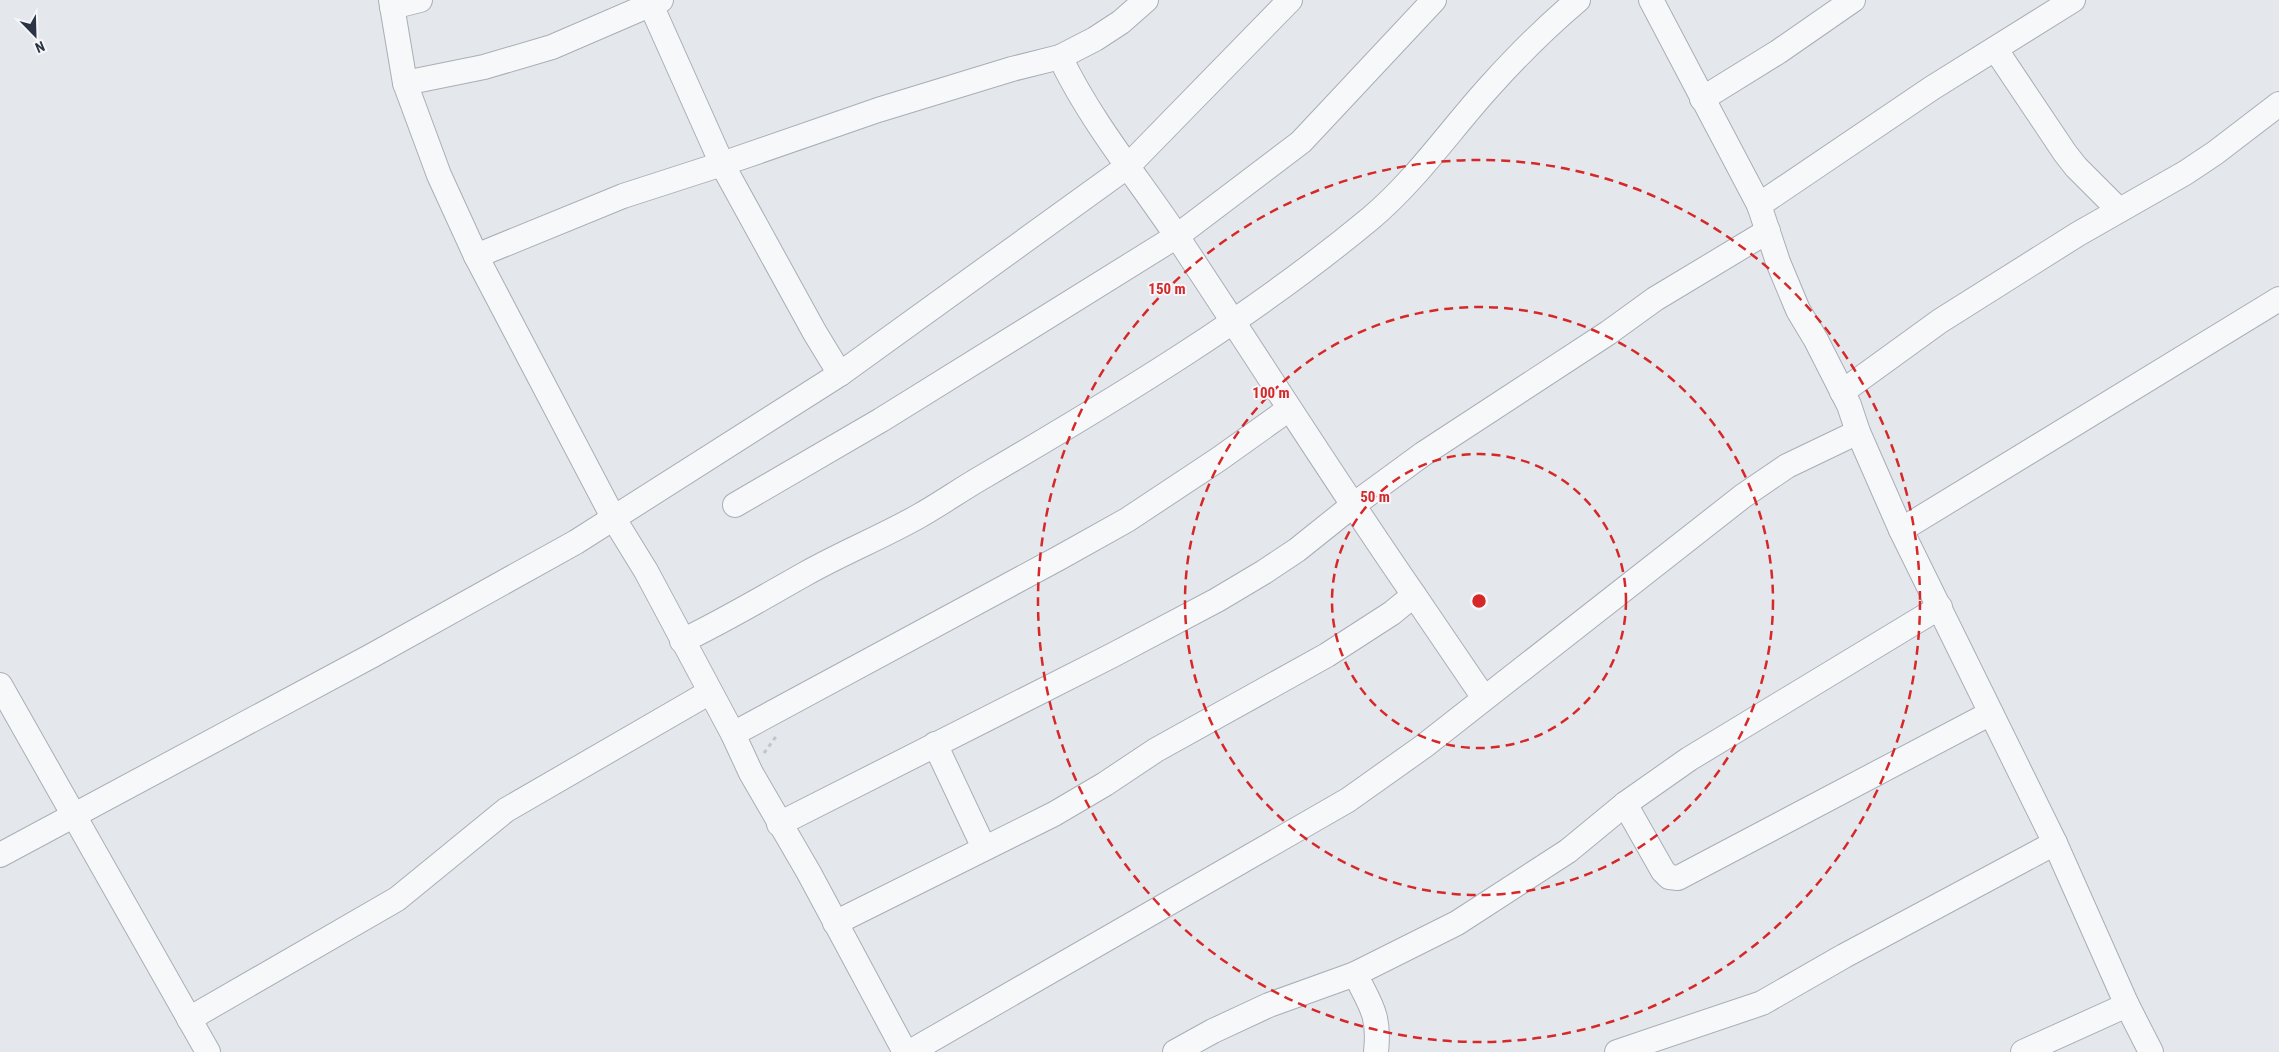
<svg xmlns="http://www.w3.org/2000/svg" width="2279" height="1052" font-family="'Roboto Condensed',sans-serif">
<rect width="100%" height="100%" fill="#e4e7ec"/>
<g fill="none" stroke-linecap="round" stroke-linejoin="round">
<g stroke="#a9aeb7" stroke-width="26">
<g id="minor">
<polyline points="391,0 405,83 439,175 476,256 614,519 646,571 733,734 751,773 809,873 905,1052"/>
<polyline points="1651,0 1759,205 1778,262 1798,310 1816,340 1849,405 1858,432 1901,530 2055,843 2127,1005 2151,1052"/>
<polyline points="651,5 722,164 815,333 840,374"/>
<polyline points="392,7 420,0"/>
<polyline points="1996,50 2065,153 2076,167 2119,210"/>
<path d="M1060 57C1093 126 1143 184 1184 247 1261 363 1335 481 1414 595"/>
<polyline points="405,83 484,67 552,47 661,0"/>
<polyline points="1702,99 1778,52 1853,0"/>
<polyline points="1759,205 1932,88 2073,0"/>
<polyline points="476,256 623,196 722,164 878,110 1012,69 1060,57 1095,39 1121,22 1146,0"/>
<polyline points="1842,392 1940,321 2078,234 2185,173 2215,153 2279,104"/>
<polyline points="735,505 881,420 1177,236 1301,142 1434,0"/>
<polyline points="1901,530 2279,299"/>
<path d="M682 641C724 621 764 597 805 574 842 553 882 537 919 516 942 503 963 488 986 475 1119 397 1252 317 1371 218 1417 179 1450 130 1490 86 1518 55 1547 26 1578 0"/>
<polyline points="0,685 208,1052"/>
<polyline points="733,734 1059,558 1127,520 1219,459 1289,409"/>
<polyline points="935,744 984,848"/>
<polyline points="1625,804 1663,871 1669,877 1678,878 1991,713"/>
<polyline points="779,824 1113,655 1217,600 1264,572 1297,550 1352,506 1423,454 1608,333 1655,299 1768,231"/>
<polyline points="0,855 373,655 576,542 840,374 1128,166 1290,0"/>
<polyline points="835,923 1054,814 1105,784 1156,750 1327,655 1392,613 1414,595 1484,698"/>
<path d="M1355 974C1371 1006 1380 1015 1376 1052"/>
<polyline points="189,1019 397,899 506,810 710,692"/>
<polyline points="910,1052 1348,800 1424,746 1743,496 1787,466 1858,432"/>
<polyline points="1175,1052 1213,1031 1269,1005 1355,974 1457,923 1568,851 1625,804 1689,759 1940,607"/>
<polyline points="1617,1052 1762,1003 1844,956 2055,843"/>
<polyline points="2023,1052 2127,1005"/>
</g>
</g>
<polyline stroke="#c2c5cb" stroke-width="3" stroke-dasharray="4 4" stroke-linecap="butt" points="764,753 777,735"/>
<use href="#minor" stroke="#f7f8fa" stroke-width="24"/>
</g>
<g fill="none" stroke="#d62828" stroke-width="2.5" stroke-dasharray="9 6">
<circle cx="1479" cy="601" r="147"/>
<circle cx="1479" cy="601" r="294"/>
<circle cx="1479" cy="601" r="441"/>
</g>
<circle cx="1479" cy="601" r="8" fill="#d62828" stroke="#f4f6f9" stroke-width="2.5"/>
<g font-size="15" text-anchor="middle" font-weight="bold" fill="#d62828" stroke="#f4f6f9" stroke-width="4" stroke-linejoin="round" paint-order="stroke">
<text x="1167" y="294">150 m</text>
<text x="1271" y="398">100 m</text>
<text x="1375" y="502">50 m</text>
</g>
<g transform="translate(35 35) rotate(157)" stroke="#f4f6f9" stroke-width="4" paint-order="stroke">
<path d="M0-4L9 19L0 12L-9 19Z" fill="#2b3445"/>
<text y="-8" font-size="14" font-weight="bold" text-anchor="middle" fill="#2b3445">N</text>
</g>
</svg>
